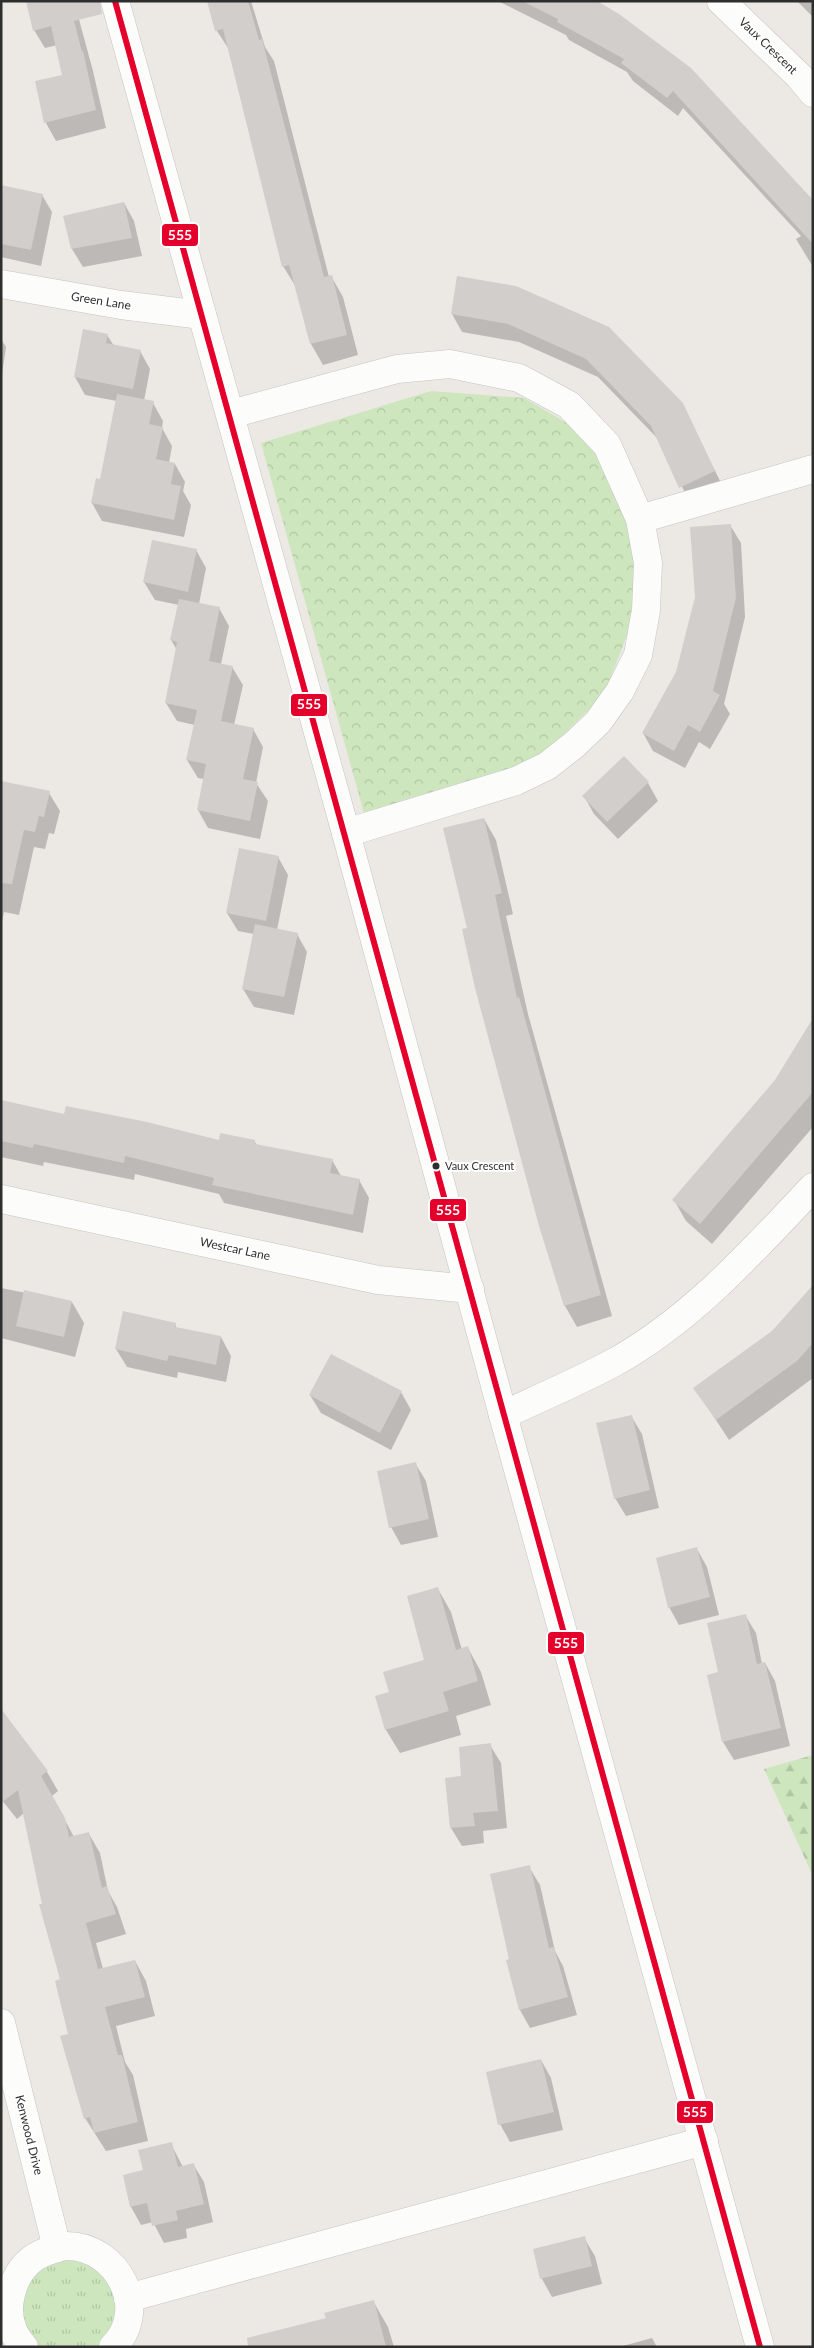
<svg xmlns="http://www.w3.org/2000/svg" width="814" height="2348" font-family="Lato,sans-serif">
<defs>
<pattern id="grass-tufts" width="24" height="20" patternUnits="userSpaceOnUse" patternTransform="scale(1.25)"><rect width="24" height="20" fill="#cee6be"/><path d="M3 7l-1-3M5 7V3M7 7l1-3M15 17l-1-3M17 17v-4M19 17l1-3" fill="none" stroke="#b1c6a4"/></pattern>
<pattern id="forest-firs" width="22" height="20" patternUnits="userSpaceOnUse" patternTransform="scale(1.25)"><rect width="22" height="20" fill="#cee6be"/><path d="M5 1l3.5 6h-7zM16 11l3.5 6h-7z" fill="#b1c6a4"/></pattern>
<pattern id="park-crowns" width="20" height="18" patternUnits="userSpaceOnUse" patternTransform="scale(1.25)"><rect width="20" height="18" fill="#cee6be"/><path d="M2 6a3 3 0 1 1 6 0M12 15a3 3 0 1 1 6 0" fill="none" stroke="#b1c6a4"/></pattern>
</defs>
<rect width="100%" height="100%" fill="#ece8e4"/>
<path fill="url(#grass-tufts)" d="M55 2258H83L107 2270C117 2296 126 2330 96 2347H39L26 2337 18 2312 35 2267Z"/>
<polygon fill="url(#forest-firs)" points="813,1755 813,1876 764,1769"/>
<polygon fill="url(#park-crowns)" points="431,391 524,398 588,435 634,535 634,617 604,695 537,760 364,813 261,443"/>
<g fill="#0003">
<polygon points="74,1 93,71 106,128 56,141 46,123 37,82 63,76 57,45 45,48 34,30"/>
<polygon points="208,1 251,1 265,47 274,61 329,277 331,276 343,297 358,355 323,365 311,344 296,287 283,266 230,51 217,31"/>
<polygon points="498,1 595,1 813,202 813,267 796,239 801,236 683,108 678,116 633,81 627,72 569,40 566,35"/>
<polygon points="797,1 813,1 813,17"/>
<polygon points="1,191 42,195 52,212 41,266 1,257"/>
<polygon points="124,203 134,221 142,256 83,267 72,249 65,217"/>
<polygon points="458,278 682,404 724,489 691,505 659,440 598,377 519,342 462,332 452,314"/>
<polygon points="107,335 114,346 140,351 150,369 144,401 153,403 163,421 162,428 172,446 169,463 175,464 185,482 183,491 191,505 184,537 102,521 92,503 101,480 117,401 85,395 75,377"/>
<polygon points="1,339 6,347 1,381"/>
<polygon points="730,525 741,543 745,617 724,704 730,714 710,749 699,742 685,768 653,751 643,733 677,672"/>
<polygon points="196,550 206,568 199,604 219,608 229,626 221,664 232,667 243,685 234,725 253,729 263,747 256,783 268,801 260,839 208,828 198,810 204,779 198,778 187,760 195,725 177,721 166,703 177,650 171,640 179,605 155,600 144,582"/>
<polygon points="624,758 648,783 658,801 618,839 594,814 584,796"/>
<polygon points="1,782 49,793 60,811 54,834 49,833 45,849 34,847 19,915 4,912 1,926"/>
<polygon points="484,819 496,840 513,914 506,916 528,1014 612,1316 577,1327 565,1306 540,1225 469,929"/>
<polygon points="278,857 288,875 277,930 297,934 307,952 294,1015 254,1007 243,989 254,934 238,931 227,913"/>
<polygon points="813,1020 813,1127 712,1244 686,1221 674,1200 776,1081"/>
<polygon points="1,1102 65,1116 220,1141 254,1141 257,1145 332,1160 341,1176 359,1180 369,1198 363,1233 224,1203 219,1194 135,1174 134,1180 44,1162 43,1166 1,1157"/>
<polygon points="813,1287 813,1378 729,1440 695,1388 773,1332"/>
<polygon points="1,1288 72,1302 84,1323 75,1357 1,1338"/>
<polygon points="175,1324 177,1329 221,1337 231,1356 226,1382 178,1372 177,1378 127,1367 116,1349"/>
<polygon points="401,1392 411,1410 391,1450 321,1413 310,1395"/>
<polygon points="631,1416 642,1434 659,1508 626,1516 615,1498"/>
<polygon points="415,1463 426,1481 438,1537 401,1545 391,1527"/>
<polygon points="697,1549 707,1567 719,1615 679,1625 669,1607"/>
<polygon points="438,1589 451,1612 462,1650 468,1648 481,1672 491,1705 456,1716 461,1735 400,1753 386,1730 376,1697 391,1693 425,1660"/>
<polygon points="745,1615 756,1633 762,1664 765,1663 775,1681 790,1746 734,1760 723,1742 720,1673"/>
<polygon points="1,1709 47,1772 58,1791 52,1796 74,1837 89,1834 100,1853 108,1891 117,1907 126,1934 96,1943 103,1969 135,1961 146,1981 155,2016 116,2026 125,2062 133,2075 148,2141 106,2151 85,2118 61,1980 24,1813 17,1819 1,1799"/>
<polygon points="490,1745 501,1763 507,1828 483,1831 484,1843 462,1846 451,1828 463,1777"/>
<polygon points="529,1867 540,1885 555,1951 563,1966 577,2015 530,2028 520,2010 510,1960"/>
<polygon points="541,2060 551,2078 563,2130 510,2142 500,2124"/>
<polygon points="171,2144 183,2167 193,2164 204,2182 213,2222 186,2229 187,2238 164,2243 153,2222 141,2225 131,2207 145,2171"/>
<polygon points="584,2238 595,2256 602,2284 552,2297 542,2279 535,2250"/>
<polygon points="373,2301 388,2327 394,2347 292,2347 327,2318"/>
<polygon points="652,2338 657,2347 623,2347 623,2346"/>
</g>
<g fill="#d1cecb">
<polygon points="26,1 100,1 102,14 74,21 82,52 83,51 96,110 44,123 35,81 62,75 51,26 33,31"/>
<polygon points="207,1 248,1 259,40 262,39 324,277 332,275 347,335 310,344 289,265 282,267 223,29 215,31"/>
<polygon points="522,1 597,1 619,14 691,68 813,200 813,244 673,91 667,98 621,63 624,59 557,22 558,19"/>
<polygon points="1,185 43,194 31,250 1,244"/>
<polygon points="124,202 132,238 71,249 63,216"/>
<polygon points="457,276 516,286 609,327 683,403 715,471 679,488 651,426 586,359 508,324 451,314"/>
<polygon points="83,329 108,334 106,343 141,350 133,389 74,377"/>
<polygon points="117,394 154,401 149,424 163,427 156,459 175,463 171,484 181,486 174,520 91,503 96,478 100,479"/>
<polygon points="731,524 736,598 713,691 720,695 700,732 688,725 674,751 642,733 676,672 695,597 690,527"/>
<polygon points="152,540 197,549 188,592 143,582"/>
<polygon points="179,599 220,607 209,661 233,666 221,721 254,728 243,779 258,782 250,821 197,810 206,764 186,760 197,710 165,703 177,642 170,640"/>
<polygon points="624,756 649,782 607,822 582,796"/>
<polygon points="1,781 50,791 44,817 39,816 35,832 24,830 12,884 1,883"/>
<polygon points="484,818 502,893 495,895 517,998 519,997 601,1295 564,1306 539,1226 475,988 462,929 467,928 443,828"/>
<polygon points="239,848 279,856 266,921 226,913"/>
<polygon points="255,924 298,933 284,997 242,989"/>
<polygon points="813,1018 813,1092 700,1224 672,1200 775,1080"/>
<polygon points="1,1100 64,1114 66,1106 147,1122 219,1140 220,1133 255,1140 255,1144 333,1159 330,1173 360,1179 353,1215 212,1185 214,1178 125,1156 124,1163 34,1144 33,1148 1,1141"/>
<polygon points="813,1285 813,1343 797,1361 716,1420 693,1388 772,1331"/>
<polygon points="24,1290 72,1301 64,1337 16,1326"/>
<polygon points="123,1311 176,1323 175,1327 221,1336 216,1365 169,1355 167,1361 115,1349"/>
<polygon points="331,1354 402,1391 380,1433 309,1395"/>
<polygon points="632,1415 650,1490 614,1499 596,1423"/>
<polygon points="416,1462 429,1519 389,1528 377,1471"/>
<polygon points="697,1547 710,1597 668,1608 656,1558"/>
<polygon points="438,1587 456,1650 468,1646 478,1681 443,1692 449,1711 385,1730 375,1696 389,1692 383,1672 424,1660 407,1596"/>
<polygon points="746,1614 757,1664 765,1662 781,1728 722,1742 707,1675 718,1672 707,1623"/>
<polygon points="1,1709 48,1771 41,1776 65,1818 69,1837 89,1832 102,1888 107,1886 116,1914 86,1923 98,1969 135,1960 145,1997 105,2007 118,2055 122,2055 138,2122 94,2133 90,2117 84,2119 60,2036 68,2034 55,1981 60,1979 39,1904 42,1904 18,1790 1,1803"/>
<polygon points="491,1743 498,1811 473,1813 475,1826 450,1828 445,1778 461,1776 459,1747"/>
<polygon points="530,1865 549,1948 554,1947 568,1997 519,2010 506,1960 509,1959 490,1874"/>
<polygon points="541,2059 554,2112 498,2125 486,2072"/>
<polygon points="172,2142 178,2167 194,2163 204,2204 176,2211 178,2220 152,2226 147,2203 130,2207 123,2175 143,2170 138,2150"/>
<polygon points="585,2236 592,2266 540,2279 533,2249"/>
<polygon points="374,2300 386,2347 248,2347 247,2338 326,2318 324,2313"/>
</g>
<g fill="none" stroke-linecap="round" stroke-linejoin="round">
<g stroke="#c5c4c5" stroke-width="29">
<g id="minor">
<polyline points="115,1 346,833 503,1415 760,2347"/>
<polyline points="721,1 799,76 813,93"/>
<polyline points="1,284 121,305 202,315"/>
<polyline points="231,414 397,369 450,364 519,378 569,405 607,445 640,519 648,563 646,610 638,655 620,691 598,722 575,744 547,766 516,781 346,833"/>
<polyline points="640,519 813,469"/>
<polyline points="1,1199 378,1280 470,1289"/>
<path d="M503 1415C540 1398 577 1382 613 1363 691 1320 753 1251 813 1187"/>
<polyline points="1,2023 57,2248"/>
<polyline points="128,2298 704,2141"/>
<path d="M24 2347C10 2332 6 2314 11 2294 16 2273 27 2258 48 2251 54 2249 61 2246 67 2246 117 2246 151 2309 113 2347"/>
</g>
</g>
<use href="#minor" stroke="#fcfcfb" stroke-width="28"/>
<g stroke="#fff" stroke-width="10">
<path id="bus-1" d="M115 1C332 783 544 1565 760 2347"/>
</g>
<use href="#bus-1" stroke="#e4002b" stroke-width="6"/>
</g>
<circle fill="#2e2e2e" stroke="#fff" stroke-width="2" cx="436" cy="1166" r="4.5"/>
<g text-anchor="middle" stroke-width="4" stroke-linejoin="round" paint-order="stroke">
<g font-size="11" fill="#2e2e2e" stroke="#fff" text-anchor="start">
<text x="445" y="1170">Vaux Crescent</text>
</g>
<g font-size="12" fill="#2e2e2e" stroke="#fff">
<text transform="translate(768 46) rotate(44)" y="4">Vaux Crescent</text>
<text transform="translate(101 301) rotate(9)" y="4">Green Lane</text>
<text transform="translate(235 1249) rotate(12)" y="4">Westcar Lane</text>
<text transform="translate(29 2135) rotate(76)" y="4">Kenwood Drive</text>
</g>
</g>
<g stroke="#fff" stroke-width="2">
<rect x="161" y="223" width="38" height="24" rx="5" fill="#e4002b"/>
<rect x="290" y="693" width="38" height="24" rx="5" fill="#e4002b"/>
<rect x="429" y="1198" width="38" height="24" rx="5" fill="#e4002b"/>
<rect x="547" y="1631" width="38" height="24" rx="5" fill="#e4002b"/>
<rect x="676" y="2100" width="38" height="24" rx="5" fill="#e4002b"/>
</g>
<g font-size="14" text-anchor="middle" font-weight="bold" fill="#fff">
<text x="180" y="240">555</text>
<text x="309" y="709">555</text>
<text x="448" y="1215">555</text>
<text x="566" y="1648">555</text>
<text x="695" y="2117">555</text>
</g>
<rect width="814" height="2348" fill="none" stroke="#2e2e2e" stroke-width="5"/>
</svg>
